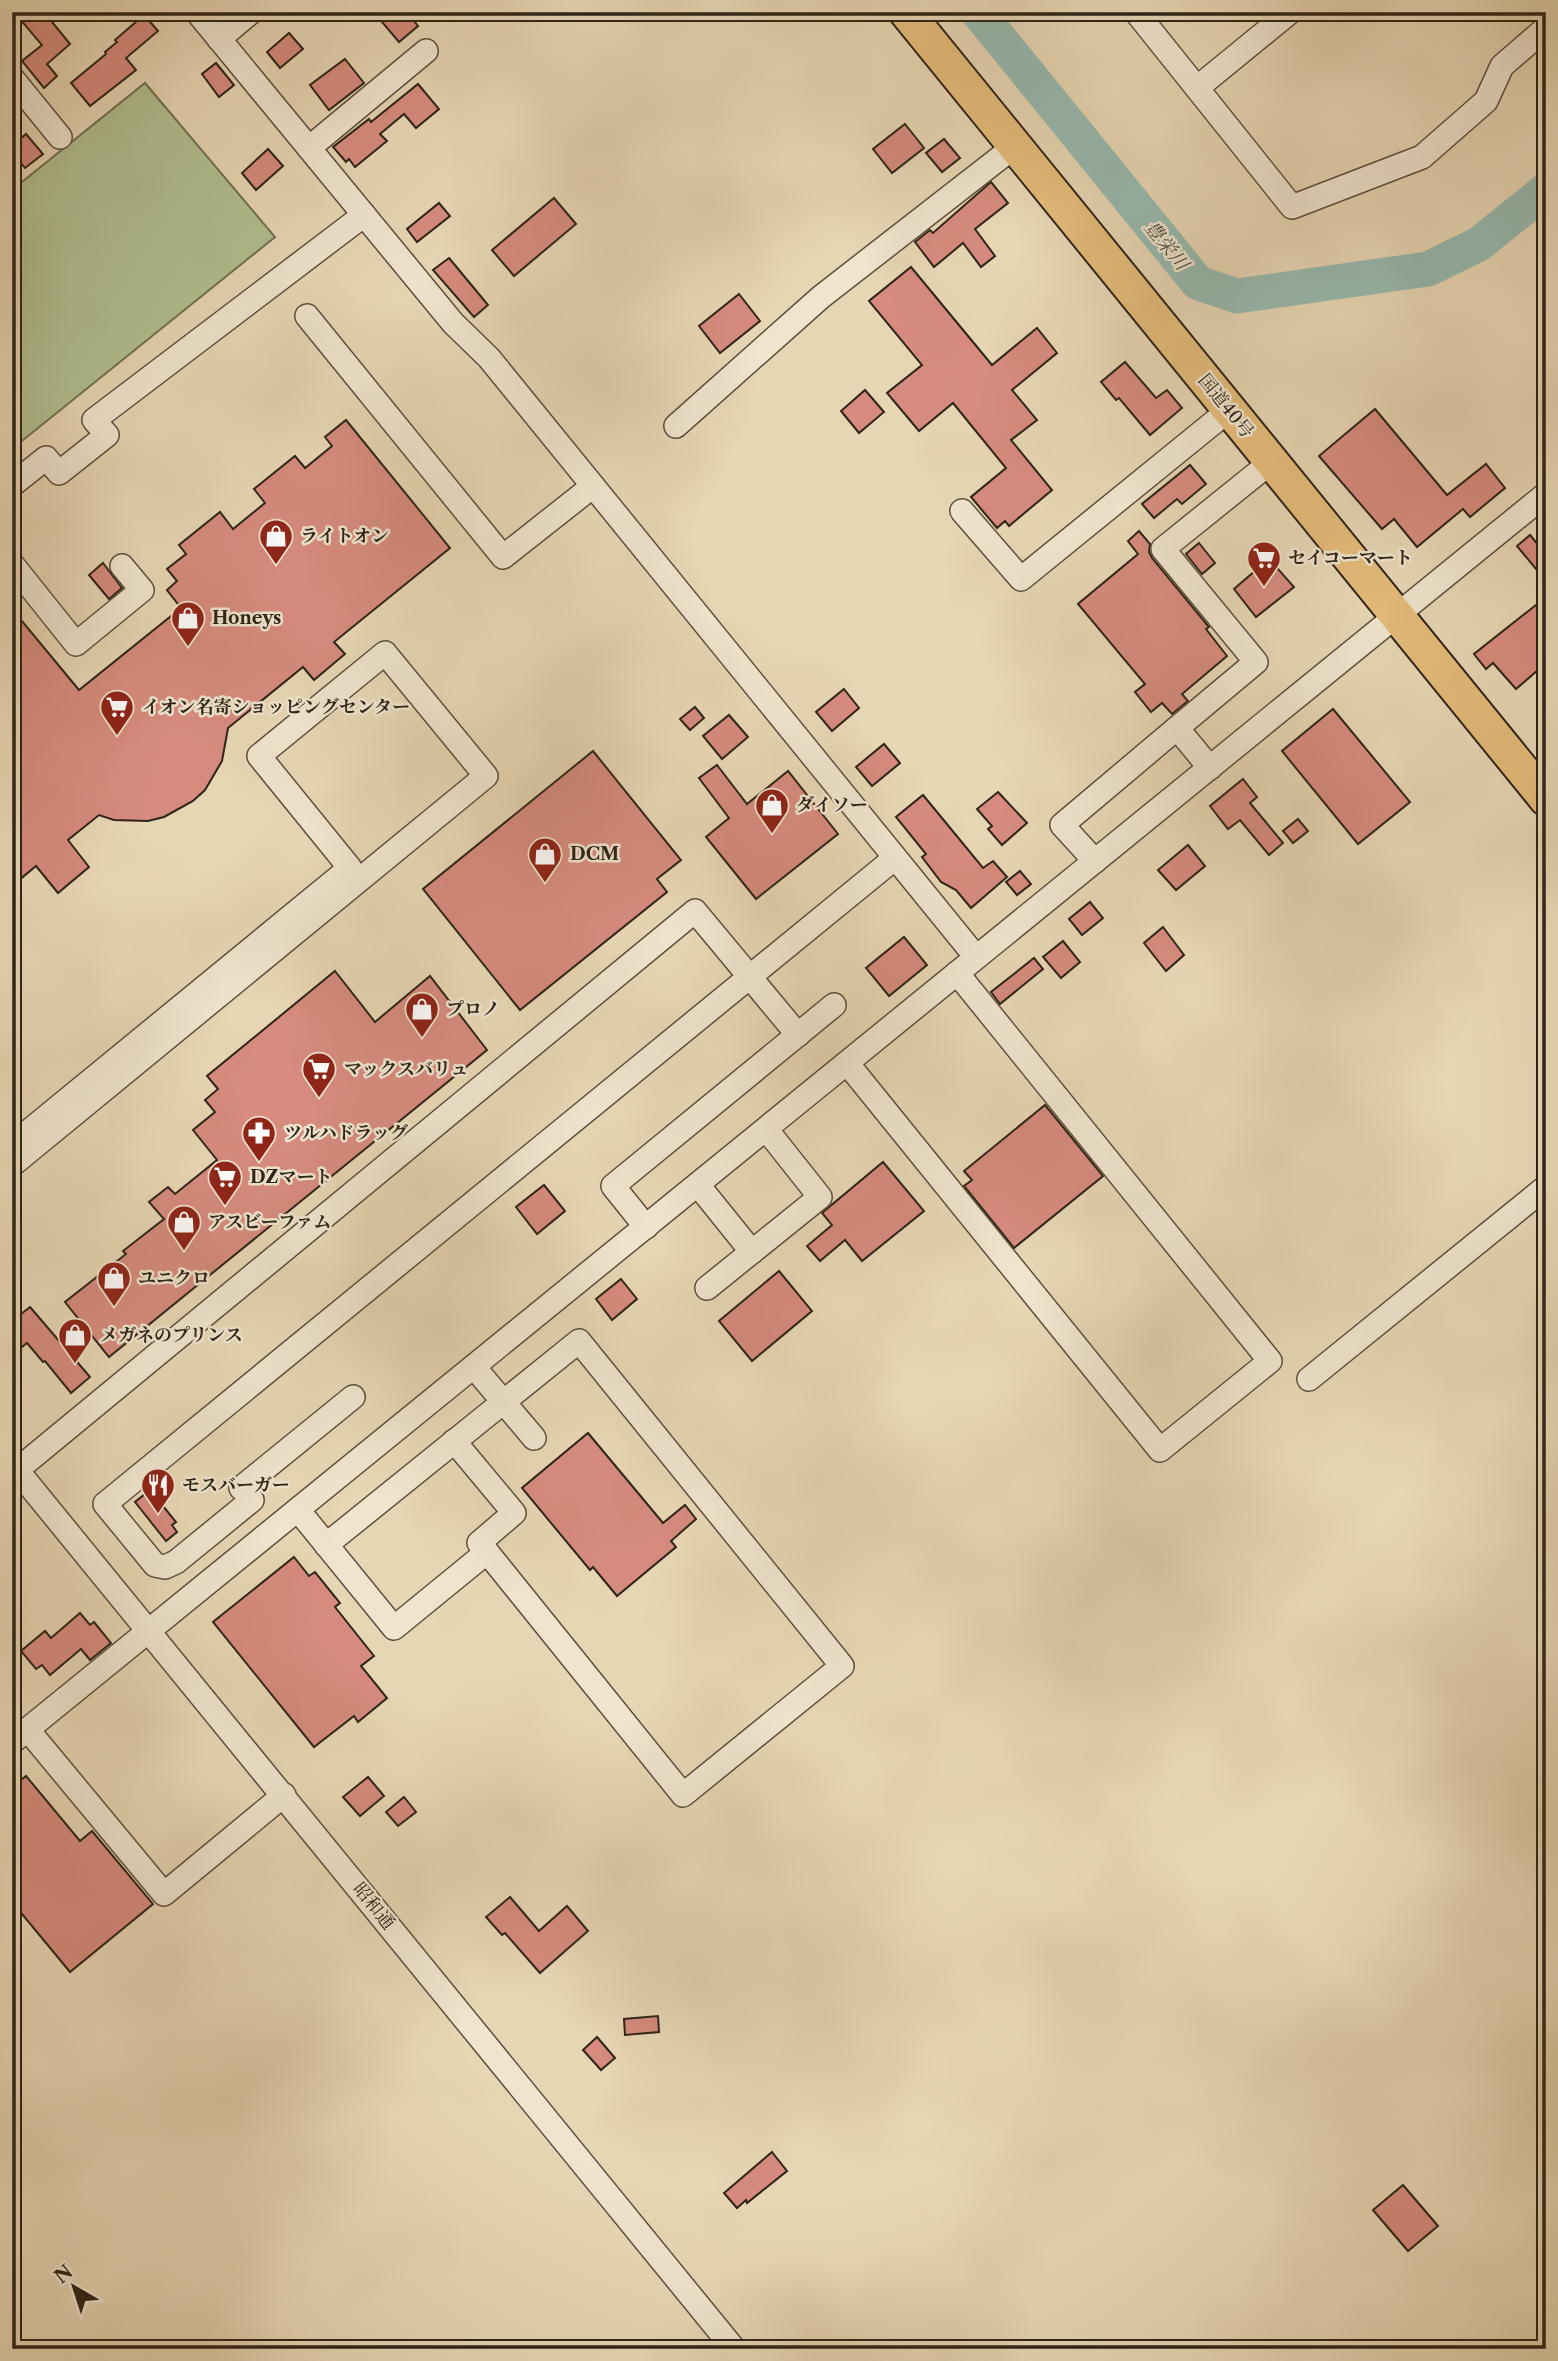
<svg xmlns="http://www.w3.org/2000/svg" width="1558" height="2361" font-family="'Libre Caslon Text','Noto Serif JP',serif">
<rect width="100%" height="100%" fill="#e7d6b4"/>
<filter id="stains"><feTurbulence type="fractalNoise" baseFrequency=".00286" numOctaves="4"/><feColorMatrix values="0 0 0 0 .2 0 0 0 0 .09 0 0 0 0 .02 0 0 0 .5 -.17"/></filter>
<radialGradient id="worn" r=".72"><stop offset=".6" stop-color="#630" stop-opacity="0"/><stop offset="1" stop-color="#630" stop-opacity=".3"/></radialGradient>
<polygon fill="#b1bf91" stroke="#707254" stroke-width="2" points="145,83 275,237 12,449 12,190"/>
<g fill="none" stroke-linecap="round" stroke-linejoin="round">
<polyline stroke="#97b9af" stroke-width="35" points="978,12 1198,283 1237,296 1428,269 1479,244 1546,190"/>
</g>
<g fill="#d68b7e" stroke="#2e2417" stroke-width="2">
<polygon points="14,12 44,12 70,44 47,64 57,76 44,88 22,61 42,45"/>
<polygon points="395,12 407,12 418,26 399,42 382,22"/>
<polygon points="144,15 158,31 126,58 136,70 90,106 71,83 106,54 105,52 117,42 115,40"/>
<polygon points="289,33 303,49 280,68 267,52"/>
<polygon points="345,59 364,83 329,110 310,85"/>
<polygon points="216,63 234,85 219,97 202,74"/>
<polygon points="418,84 439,109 416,128 404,114 380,134 387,141 355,167 349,159 346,162 333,147 369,119 371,122"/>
<polygon points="905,124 924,148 892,173 873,149"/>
<polygon points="26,134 43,154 25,168 12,153 12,146"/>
<polygon points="944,139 960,158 942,172 926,153"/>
<polygon points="268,149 283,166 256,190 242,173"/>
<polygon points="991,182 1008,203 975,229 995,256 981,267 963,243 934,267 915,242 930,230 933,233"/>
<polygon points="554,198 576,224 514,276 492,250"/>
<polygon points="439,203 450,216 417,242 407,229"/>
<polygon points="449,258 488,305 474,317 433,270"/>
<polygon points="911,267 992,365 1037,328 1057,353 1012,390 1037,420 1011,440 1052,490 1009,526 1005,521 997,528 971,497 1006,468 953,403 919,431 887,393 922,365 869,301"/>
<polygon points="739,294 760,321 720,353 699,326"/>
<polygon points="1125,362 1156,398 1167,390 1182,408 1150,435 1119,398 1116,400 1101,382"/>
<polygon points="865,390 884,412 859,433 841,411"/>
<polygon points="1375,409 1447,495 1486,464 1505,488 1470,517 1463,509 1417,547 1394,519 1382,529 1319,456"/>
<polygon points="346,420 450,548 334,642 345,654 314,680 303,667 228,728 222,761 205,790 193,801 164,817 148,821 114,820 99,815 68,840 89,867 58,893 36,866 12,886 12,609 79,690 181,608 167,590 177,581 167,569 186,554 179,545 220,512 233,529 265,503 254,489 295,456 305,468 332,446 325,437"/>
<polygon points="1190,465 1206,484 1182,504 1177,499 1154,518 1142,504"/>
<polygon points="1139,531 1150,544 1149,552 1152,558 1209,627 1206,629 1227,656 1182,694 1188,701 1172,714 1162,703 1151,712 1135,692 1145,684 1078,604 1138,554 1128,541"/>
<polygon points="1530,535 1546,554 1546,581 1517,546"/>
<polygon points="1199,543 1215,563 1202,574 1186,554"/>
<polygon points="1269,559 1294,587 1256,617 1234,589"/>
<polygon points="103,563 122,588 109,599 89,575"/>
<polygon points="1546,597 1546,663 1516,689 1493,663 1486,669 1474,654"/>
<polygon points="844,689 859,708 832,731 816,712"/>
<polygon points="695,707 704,718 690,730 680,719"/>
<polygon points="1333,709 1410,802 1358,844 1282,751"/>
<polygon points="729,715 748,737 722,759 703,736"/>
<polygon points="884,744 900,763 872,786 856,767"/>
<polygon points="593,751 681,860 657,879 667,892 520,1010 423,889"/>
<polygon points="717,765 747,804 788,771 838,834 756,899 706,837 729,818 699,778"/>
<polygon points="1243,779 1257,797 1250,803 1283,843 1269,855 1240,820 1228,829 1210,806"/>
<polygon points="998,792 1027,823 1002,845 988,829 992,826 977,809"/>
<polygon points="923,795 983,868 993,861 1007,877 971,908 956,890 941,882 922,857 926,854 896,817"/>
<polygon points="1298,819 1308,831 1293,843 1283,831"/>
<polygon points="1188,845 1205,866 1176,890 1158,870"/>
<polygon points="1020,871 1031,884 1017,895 1006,882"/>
<polygon points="1090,902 1103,918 1082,935 1069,919"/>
<polygon points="1163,927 1184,955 1166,971 1144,943"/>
<polygon points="904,937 927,965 889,996 866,968"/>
<polygon points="1063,941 1080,962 1061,978 1043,957"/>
<polygon points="1034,958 1043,969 1000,1004 991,992"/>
<polygon points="335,971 375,1022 430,976 487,1050 109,1357 65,1302 126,1254 123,1251 164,1219 149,1202 168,1187 175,1194 217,1160 193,1130 215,1112 205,1100 218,1089 207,1076"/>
<polygon points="1045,1105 1103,1176 1014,1248 964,1186 972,1180 964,1171"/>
<polygon points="883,1162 924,1211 862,1261 845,1240 820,1261 807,1246 832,1225 822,1213"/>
<polygon points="544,1185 565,1211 537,1234 516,1207"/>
<polygon points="779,1271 812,1311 752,1361 719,1321"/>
<polygon points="621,1279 637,1299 612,1320 596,1299"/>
<polygon points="30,1307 90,1377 71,1393 45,1361 43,1362 27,1343 12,1355 12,1321"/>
<polygon points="588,1433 663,1523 685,1505 696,1519 671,1541 676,1547 617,1596 593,1567 590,1570 522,1488"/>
<polygon points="150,1490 176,1522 172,1525 177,1532 166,1541 135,1502"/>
<polygon points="294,1557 309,1576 315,1572 340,1603 335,1607 374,1656 361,1666 387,1698 358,1722 354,1716 314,1747 213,1622"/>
<polygon points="80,1613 90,1625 94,1622 111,1643 90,1660 81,1649 50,1675 42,1665 36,1669 21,1651 45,1631 51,1638"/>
<polygon points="26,1776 80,1841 92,1831 153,1904 70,1972 12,1902 12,1787"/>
<polygon points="368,1777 384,1796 360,1816 343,1797"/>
<polygon points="404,1797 416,1812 398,1826 386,1812"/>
<polygon points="510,1897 539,1931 567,1906 588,1931 540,1973 505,1933 502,1935 486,1917"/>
<polygon points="658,2016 659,2032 625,2035 624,2019"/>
<polygon points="597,2037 615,2058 601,2070 583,2050"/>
<polygon points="772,2152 787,2171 747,2203 746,2200 737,2208 724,2193"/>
<polygon points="1403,2185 1438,2226 1408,2251 1373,2210"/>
</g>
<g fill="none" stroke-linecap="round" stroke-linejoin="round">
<g stroke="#5c503e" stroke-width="26">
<g id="minor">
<polyline points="197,12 453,323 489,358 976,957"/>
<polyline points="1136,12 1292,207 1422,157 1486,101 1502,66 1546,28"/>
<polyline points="219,39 251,12"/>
<polyline points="12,78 60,137"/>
<polyline points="1197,88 1290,12"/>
<polyline points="309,148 426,51"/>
<polyline points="307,316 503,557 593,486"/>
<polyline points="676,426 821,297 1015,146"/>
<polyline points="12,485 46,458 59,473 107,435 94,420 364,215"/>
<polyline points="962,511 1021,579 1229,410"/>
<polyline points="12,564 76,644 142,590 122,566"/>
<polyline points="1177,728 1256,662 1163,549 1271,462"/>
<polyline points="1095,861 1062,825 1177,728 1210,768"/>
<polyline points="847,1063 1160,1450 1270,1361 957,973"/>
<polyline points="12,1145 350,868 259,756 385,653 486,776 12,1165"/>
<polyline points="698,1185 752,1252"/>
<polyline points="646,1227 613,1186 834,1005"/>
<polyline points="707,1288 820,1197 766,1129"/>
<polyline points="474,1367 534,1438"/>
<polyline points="1309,1379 1546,1187"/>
<polyline points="454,1441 514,1513 479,1543 487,1552"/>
<polyline points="12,1464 734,2349"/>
<polyline points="17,1470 695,911 798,1035"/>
<polyline points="241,1488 353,1397"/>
<polyline points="252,1500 176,1562 165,1567 155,1565 105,1504 895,858"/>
<polyline points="298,1510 394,1628 487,1552 683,1795 842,1666 579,1341 326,1545"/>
<polyline points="28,1730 164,1894 284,1795"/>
<polyline points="12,1742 1546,494"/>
</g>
</g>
<g stroke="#2e2417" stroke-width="37">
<polyline id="highway" points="906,12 1546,799"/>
</g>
<use href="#minor" stroke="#efe4ce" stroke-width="23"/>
<use href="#highway" stroke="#e4bb7a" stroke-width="33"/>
</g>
<defs>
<g id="shop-pin" transform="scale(1.75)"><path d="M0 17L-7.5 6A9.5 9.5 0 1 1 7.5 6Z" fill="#8f2418" stroke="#efe4ce"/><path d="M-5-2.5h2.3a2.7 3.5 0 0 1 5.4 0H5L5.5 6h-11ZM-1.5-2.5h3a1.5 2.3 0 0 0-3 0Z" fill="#fff"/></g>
<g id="supermarket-pin" transform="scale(1.75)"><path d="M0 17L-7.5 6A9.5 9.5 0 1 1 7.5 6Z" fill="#8f2418" stroke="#efe4ce"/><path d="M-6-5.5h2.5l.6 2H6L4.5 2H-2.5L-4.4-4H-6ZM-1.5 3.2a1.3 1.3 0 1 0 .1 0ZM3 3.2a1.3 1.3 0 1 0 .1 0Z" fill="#fff"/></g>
<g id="pharmacy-pin" transform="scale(1.75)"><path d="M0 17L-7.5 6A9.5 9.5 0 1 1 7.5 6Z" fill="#8f2418" stroke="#efe4ce"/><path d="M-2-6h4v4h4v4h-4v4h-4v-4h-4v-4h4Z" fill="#fff"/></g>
<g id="restaurant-pin" transform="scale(1.75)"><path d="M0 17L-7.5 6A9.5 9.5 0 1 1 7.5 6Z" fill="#8f2418" stroke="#efe4ce"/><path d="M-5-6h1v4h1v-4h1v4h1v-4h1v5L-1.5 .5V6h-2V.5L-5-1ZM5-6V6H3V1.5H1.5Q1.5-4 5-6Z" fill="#fff"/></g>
</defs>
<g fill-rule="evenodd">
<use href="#shop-pin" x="276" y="536"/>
<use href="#supermarket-pin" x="1264" y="558"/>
<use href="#shop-pin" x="188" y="618"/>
<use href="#supermarket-pin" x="117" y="707"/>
<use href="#shop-pin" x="772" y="805"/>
<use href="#shop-pin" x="545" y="854"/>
<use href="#shop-pin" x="422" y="1009"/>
<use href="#supermarket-pin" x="319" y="1069"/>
<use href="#pharmacy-pin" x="259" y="1133"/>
<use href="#supermarket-pin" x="225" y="1177"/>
<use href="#shop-pin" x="184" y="1222"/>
<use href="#shop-pin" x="114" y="1278"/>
<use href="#shop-pin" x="75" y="1335"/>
<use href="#restaurant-pin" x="158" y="1485"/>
</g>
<g text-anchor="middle" stroke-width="5" stroke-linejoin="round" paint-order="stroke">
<g font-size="18" fill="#2e2417" stroke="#efe4ce">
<text transform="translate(1226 406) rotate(51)" y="6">国道40号</text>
<text transform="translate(374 1906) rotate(51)" y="6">昭和通</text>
</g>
<g font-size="18" font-weight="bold" fill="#2e2417" stroke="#efe4ce" text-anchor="start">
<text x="300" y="542">ライトオン</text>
<text x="1288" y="564">セイコーマート</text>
<text x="212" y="624">Honeys</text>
<text x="142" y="713">イオン名寄ショッピングセンター</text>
<text x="796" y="811">ダイソー</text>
<text x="570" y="860">DCM</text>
<text x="446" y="1015">プロノ</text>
<text x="344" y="1075">マックスバリュ</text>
<text x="284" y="1139">ツルハドラッグ</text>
<text x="250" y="1183">DZマート</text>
<text x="208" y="1228">アスビーファム</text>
<text x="138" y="1284">ユニクロ</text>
<text x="100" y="1341">メガネのプリンス</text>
<text x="182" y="1491">モスバーガー</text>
</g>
<g font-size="19" font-style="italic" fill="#48493d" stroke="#efe4ce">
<text transform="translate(1167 245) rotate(51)" y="7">豊栄川</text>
</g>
</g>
<rect width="1558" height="2361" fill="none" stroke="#e7d6b4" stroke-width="42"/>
<rect x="14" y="14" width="1530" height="2333" fill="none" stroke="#2e2417" stroke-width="3.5"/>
<rect x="21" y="21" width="1516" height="2319" fill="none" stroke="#2e2417" stroke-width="2"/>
<g transform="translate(74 2287) rotate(321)" stroke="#efe4ce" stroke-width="5" paint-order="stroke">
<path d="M0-5L12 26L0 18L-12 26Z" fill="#2e2417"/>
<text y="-10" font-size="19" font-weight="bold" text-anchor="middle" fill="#2e2417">N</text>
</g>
<rect width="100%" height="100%" filter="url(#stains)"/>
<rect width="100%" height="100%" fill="url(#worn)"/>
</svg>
